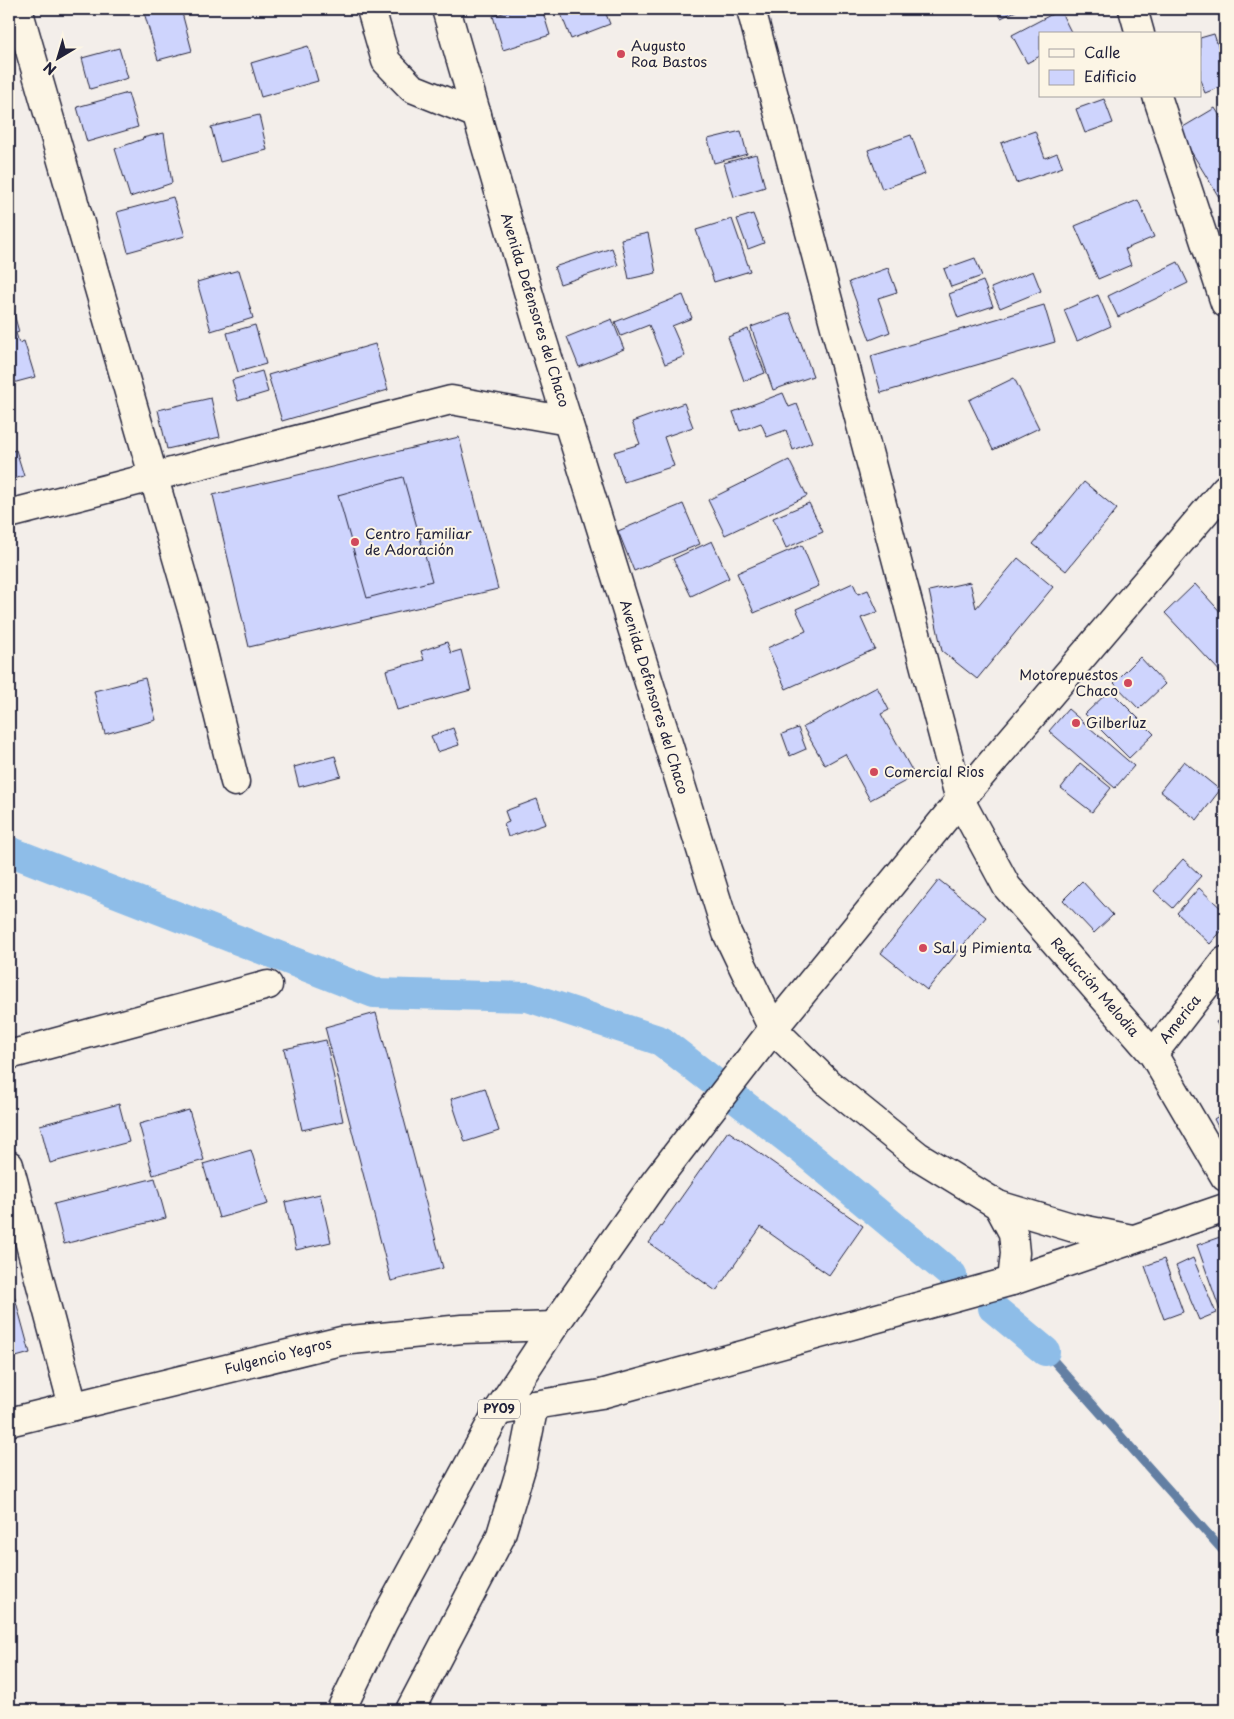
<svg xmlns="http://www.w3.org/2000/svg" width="1234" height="1719" font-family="'Playpen Sans',sans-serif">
<rect width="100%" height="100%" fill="#f3eeea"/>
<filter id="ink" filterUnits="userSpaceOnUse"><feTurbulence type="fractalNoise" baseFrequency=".02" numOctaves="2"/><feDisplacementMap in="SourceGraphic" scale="10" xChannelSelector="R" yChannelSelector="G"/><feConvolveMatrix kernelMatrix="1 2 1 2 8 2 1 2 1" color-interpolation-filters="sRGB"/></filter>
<g filter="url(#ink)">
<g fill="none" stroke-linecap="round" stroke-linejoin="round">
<polyline stroke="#637fa3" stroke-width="9" points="1045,1351 1225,1553"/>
<g stroke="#8ebde8" stroke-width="30">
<polyline points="9,851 374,993 528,997 661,1041 801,1149 952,1275"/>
<polyline points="993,1308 1045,1351"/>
</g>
</g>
<g fill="#ced4fd" stroke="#22223b">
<polygon points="143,9 181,9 192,51 158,60"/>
<polygon points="516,9 542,9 550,35 503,50 493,16"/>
<polygon points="559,9 604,9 610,24 571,39"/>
<polygon points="996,9 1020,9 1001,18"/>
<polygon points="1060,10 1072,34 1040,34 1040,56 1027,63 1012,35"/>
<polygon points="1214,34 1225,67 1225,85 1205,93 1200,80 1200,38"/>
<polygon points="1225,43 1225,64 1219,45"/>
<polygon points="308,46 318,81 261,97 251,63"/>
<polygon points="119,48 128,78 90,89 82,58"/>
<polygon points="128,93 138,127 87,142 77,107"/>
<polygon points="1104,99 1113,123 1085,133 1076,109"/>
<polygon points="1215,108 1225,124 1225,207 1178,130"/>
<polygon points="259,115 267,150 220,162 211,127"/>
<polygon points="741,131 747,154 714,163 708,139"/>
<polygon points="1035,131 1045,158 1057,153 1063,167 1016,183 1001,143"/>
<polygon points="164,133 172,183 130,197 115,149 143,139 142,138"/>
<polygon points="911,135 925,174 882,189 868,150"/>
<polygon points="756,154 765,187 734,197 724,163"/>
<polygon points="173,197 185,236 128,252 117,212"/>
<polygon points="1138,200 1154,237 1125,249 1131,265 1098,279 1075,226"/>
<polygon points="753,214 764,243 748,249 737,219"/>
<polygon points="732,219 750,271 714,282 696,230"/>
<polygon points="648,233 656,273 629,279 621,239"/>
<polygon points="612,248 618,265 560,284 554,267"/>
<polygon points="975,258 982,276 951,287 944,269"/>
<polygon points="1178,262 1188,283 1118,317 1108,296"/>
<polygon points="888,268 897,292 878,298 890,332 870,340 849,282"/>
<polygon points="239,270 253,318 211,331 197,282"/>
<polygon points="1033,271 1041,291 1000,308 991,288"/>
<polygon points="983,281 993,306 958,318 949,294"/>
<polygon points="683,295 692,318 672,326 685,356 665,364 649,325 621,336 615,322"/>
<polygon points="1098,295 1111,326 1077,341 1064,310"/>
<polygon points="9,302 11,303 19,332 16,333 19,343 24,341 35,377 9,384"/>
<polygon points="1044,305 1055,342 881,393 871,356"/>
<polygon points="790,313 813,376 773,390 751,327"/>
<polygon points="612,319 624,349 579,367 567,337"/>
<polygon points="255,325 266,364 238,372 227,333"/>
<polygon points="748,329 765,373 744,381 728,337"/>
<polygon points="375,344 388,390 282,421 268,375"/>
<polygon points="262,371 268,392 238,401 232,380"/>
<polygon points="1014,378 1039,428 993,450 969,400"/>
<polygon points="783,393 789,407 797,404 812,442 793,450 786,430 767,437 761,423 740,431 733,412"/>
<polygon points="211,398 220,437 167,449 158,410"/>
<polygon points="684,403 693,427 664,437 674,466 624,482 614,452 640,444 632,422"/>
<polygon points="459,437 498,589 249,647 213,495"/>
<polygon points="16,450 24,476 10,480 14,494 9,495 9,452"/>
<polygon points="789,460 807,496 725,535 708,500"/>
<polygon points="403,477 432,581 367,598 338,495"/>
<polygon points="1084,482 1117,509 1066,571 1033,544"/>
<polygon points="809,503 823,532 786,548 773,518"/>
<polygon points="683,504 700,544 634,571 618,531"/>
<polygon points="712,541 729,578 691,596 673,559"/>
<polygon points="802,545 819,586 754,613 737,573"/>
<polygon points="1018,558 1053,587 977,679 942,651 929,591 970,582 976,608"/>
<polygon points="853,583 858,594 868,590 878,612 861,618 875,649 786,689 767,648 806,631 796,609"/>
<polygon points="1195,584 1225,617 1225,677 1165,613"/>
<polygon points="447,642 451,653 461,650 471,690 397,710 386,670 424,660 421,651"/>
<polygon points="1140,657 1165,684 1139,709 1114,683"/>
<polygon points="145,678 156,720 105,734 94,691"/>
<polygon points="877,687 889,710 881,714 915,776 870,800 845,754 825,765 803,727"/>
<polygon points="1110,690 1154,734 1129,758 1085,714"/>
<polygon points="1068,709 1134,766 1115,788 1049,731"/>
<polygon points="453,728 459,745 437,752 431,736"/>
<polygon points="798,728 806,749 790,756 782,734"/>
<polygon points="335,756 341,776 299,787 294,767"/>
<polygon points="1184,761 1220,790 1197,820 1160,791"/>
<polygon points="1080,763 1111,788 1092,812 1061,788"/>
<polygon points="537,799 546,824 508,837 504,824 509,822 505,811"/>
<polygon points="1183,859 1201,876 1173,908 1154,891"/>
<polygon points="939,880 986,917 927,990 881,953"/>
<polygon points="1082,881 1113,915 1094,933 1063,900"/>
<polygon points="1199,888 1225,912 1225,927 1210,944 1177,913"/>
<polygon points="376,1013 443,1268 391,1281 325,1027"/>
<polygon points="1225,1016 1225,1037 1216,1022"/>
<polygon points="326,1040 343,1121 302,1130 284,1049"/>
<polygon points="485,1088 499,1131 465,1142 451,1099"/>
<polygon points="119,1104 129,1142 50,1163 40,1125"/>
<polygon points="189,1110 204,1160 153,1175 139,1124"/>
<polygon points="1225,1112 1225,1141 1214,1119"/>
<polygon points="728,1131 863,1226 829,1275 761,1227 716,1291 649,1243"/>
<polygon points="251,1150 268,1204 219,1218 203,1164"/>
<polygon points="155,1178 166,1218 64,1244 54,1204"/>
<polygon points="320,1194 331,1242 296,1250 285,1202"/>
<polygon points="1220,1237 1225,1252 1225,1308 1220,1310 1197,1245"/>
<polygon points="1193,1258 1216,1313 1199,1320 1176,1266"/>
<polygon points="1164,1259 1183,1312 1164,1319 1145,1266"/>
<polygon points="9,1276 30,1353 9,1359"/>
</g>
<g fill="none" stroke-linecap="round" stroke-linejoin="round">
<g stroke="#22223b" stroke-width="31">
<g id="minor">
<polyline points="18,9 195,620 235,782"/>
<polyline points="371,9 386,61 412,88 477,114"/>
<polyline points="446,9 539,329 727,933 773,1029 829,1084 918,1156 998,1205 1013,1233 1015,1253 1012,1281"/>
<polyline points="751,9 960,800 1007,887 1153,1054 1225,1177"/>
<polyline points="1133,9 1140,34"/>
<polyline points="1157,96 1225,303"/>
<polyline points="9,514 451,400 568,421"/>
<polyline points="1153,1054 1225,961"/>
<polyline points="9,1055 268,985"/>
<polyline points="9,1165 73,1406"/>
<polyline points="998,1205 1071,1227 1132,1239"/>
<polyline points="498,1411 601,1394 1012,1281 1225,1208"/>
<polyline points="9,1422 341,1341 462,1329 554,1326"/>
<polyline points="410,1710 500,1538 522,1465 534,1405"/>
</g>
</g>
<g stroke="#22223b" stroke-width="31">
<polyline id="trunk" points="341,1710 384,1621 498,1411 554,1326 655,1182 773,1029 960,800 1225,489"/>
</g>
<use href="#minor" stroke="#fcf5e5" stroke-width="28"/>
<use href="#trunk" stroke="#fcf5e5" stroke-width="28"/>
</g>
</g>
<g fill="#d1495b" stroke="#fcf5e5" stroke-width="2">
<circle cx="621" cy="54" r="5"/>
<circle cx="355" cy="542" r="5"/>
<circle cx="1128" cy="683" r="5"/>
<circle cx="1076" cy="723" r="5"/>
<circle cx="874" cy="772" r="5"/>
<circle cx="923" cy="948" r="5"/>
</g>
<g text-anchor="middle" stroke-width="4" stroke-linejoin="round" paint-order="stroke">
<rect fill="#fcf5e5" stroke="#63616e" stroke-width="1" x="478" y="1399.5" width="42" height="19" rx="4"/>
<g font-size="12" font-weight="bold" fill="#22223b">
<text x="499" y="1413">PY09</text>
</g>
<g font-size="14" fill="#22223b" stroke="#fcf5e5" text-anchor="start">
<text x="631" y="51">Augusto<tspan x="631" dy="16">Roa Bastos</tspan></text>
<text x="365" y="539">Centro Familiar<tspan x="365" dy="16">de Adoración</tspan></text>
<text x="1118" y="680" text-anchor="end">Motorepuestos<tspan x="1118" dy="16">Chaco</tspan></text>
<text x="1086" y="728">Gilberluz</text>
<text x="884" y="777">Comercial Rios</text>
<text x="933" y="953">Sal y Pimienta</text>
</g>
<g font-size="14" fill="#22223b" stroke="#fcf5e5">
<text transform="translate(535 310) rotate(73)" y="5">Avenida Defensores del Chaco</text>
<text transform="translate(654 697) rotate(73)" y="5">Avenida Defensores del Chaco</text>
<text transform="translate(1095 987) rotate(49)" y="5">Reducción Melodia</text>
<text transform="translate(1180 1019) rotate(-52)" y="5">America</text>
<text transform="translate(278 1356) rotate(-14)" y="5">Fulgencio Yegros</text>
</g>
</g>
<rect width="1234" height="1719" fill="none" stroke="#fcf5e5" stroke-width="30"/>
<rect x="15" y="15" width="1204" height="1689" fill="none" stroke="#22223b" stroke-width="2" filter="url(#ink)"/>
<rect x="1039" y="32" width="162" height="65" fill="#fcf5e5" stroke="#a5a1a1"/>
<rect x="1049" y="49" width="25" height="8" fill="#fcf5e5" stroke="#a5a1a1"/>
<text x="1084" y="58" font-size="15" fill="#22223b">Calle</text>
<rect x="1049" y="70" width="25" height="15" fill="#ced4fd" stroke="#a5a1a1"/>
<text x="1084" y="82" font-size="15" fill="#22223b">Edificio</text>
<g transform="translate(58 58) rotate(218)" stroke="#fcf5e5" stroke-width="4" paint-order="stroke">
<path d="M0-4L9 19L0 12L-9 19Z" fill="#22223b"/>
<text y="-8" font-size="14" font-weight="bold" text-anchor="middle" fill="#22223b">N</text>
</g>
</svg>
